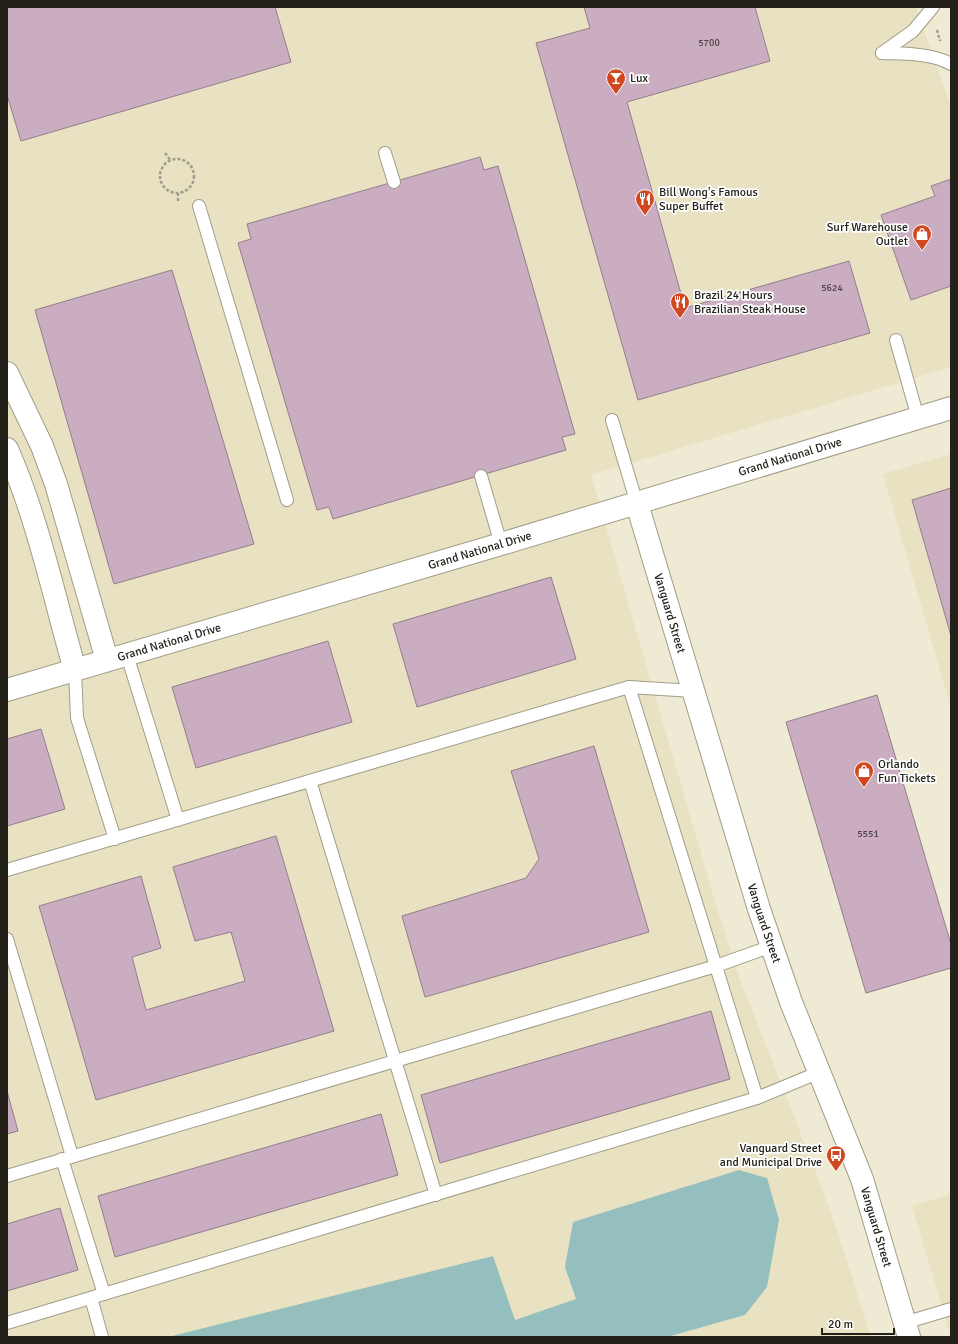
<svg xmlns="http://www.w3.org/2000/svg" width="958" height="1344" font-family="Signika,sans-serif">
<rect width="100%" height="100%" fill="#efead3"/>
<g fill="#e8e2c3">
<polygon points="7,7 916,7 951,107 951,367 591,475 716,905 741,982 814,1167 837,1230 871,1337 7,1337"/>
<polygon points="951,454 951,708 883,474"/>
<polygon points="951,1194 951,1337 912,1206"/>
</g>
<polygon fill="#95bfbf" points="739,1170 767,1178 779,1220 767,1287 745,1315 667,1337 168,1337 493,1256 515,1320 576,1299 565,1267 573,1222"/>
<g fill="#cbadc2" stroke="#927e8b">
<polygon points="7,7 275,7 291,62 21,141 7,95"/>
<polygon points="584,7 755,7 770,61 627,102 685,308 849,261 870,333 638,400 536,43 590,28"/>
<polygon points="480,157 484,170 498,166 575,434 562,437 566,450 333,519 329,507 317,510 238,243 251,239 247,224"/>
<polygon points="951,179 951,286 911,300 881,215 935,196 931,186"/>
<polygon points="172,270 254,544 114,584 35,310"/>
<polygon points="951,488 951,636 912,500"/>
<polygon points="551,577 576,659 417,707 393,624"/>
<polygon points="328,641 352,722 196,768 172,687"/>
<polygon points="877,695 951,944 951,968 866,993 786,722"/>
<polygon points="41,729 65,809 7,826 7,739"/>
<polygon points="594,746 649,932 425,997 402,916 526,878 539,859 511,771"/>
<polygon points="276,836 334,1031 96,1100 39,906 141,876 161,948 132,957 146,1010 245,981 231,932 195,941 173,867"/>
<polygon points="711,1011 730,1079 440,1163 421,1095"/>
<polygon points="7,1091 18,1131 7,1134"/>
<polygon points="381,1114 398,1175 115,1257 98,1196"/>
<polygon points="60,1208 78,1270 7,1291 7,1224"/>
</g>
<g fill="none" stroke-linecap="round" stroke-linejoin="round">
<g stroke="#a19d87" stroke-width="14">
<g id="service">
<path d="M882 53C904 54 931 53 951 64"/>
<polyline points="882,53 913,31 933,7"/>
<polyline points="385,153 394,182"/>
<polyline points="199,206 287,500"/>
<polyline points="896,340 918,418"/>
<polyline points="612,420 637,504"/>
<polyline points="481,476 501,544"/>
<polyline points="127,655 178,820"/>
<polyline points="75,670 77,718 115,839"/>
<polyline points="629,687 757,1098 820,1072"/>
<polyline points="310,781 436,1195"/>
<polyline points="7,870 629,687 693,691"/>
<polyline points="7,939 72,1156"/>
<polyline points="62,1159 104,1294"/>
<polyline points="7,1176 716,966 772,946"/>
<polyline points="91,1298 102,1337"/>
<polyline points="7,1323 757,1098"/>
<polyline points="904,1323 951,1309"/>
</g>
</g>
<g stroke="#a19d87" stroke-width="24">
<g id="minor">
<polyline points="7,373 42,446 56,484 107,660"/>
<path d="M7 449C38 519 54 597 75 670"/>
</g>
</g>
<g stroke="#a19d87" stroke-width="24">
<g id="tertiary">
<path id="s1" d="M637 504 759 909 791 1002 862 1179 909 1337"/>
<path id="s2" d="M7 690 501 544 951 408"/>
</g>
</g>
<g stroke="#a19d8c" stroke-width="2.5" stroke-dasharray="3 2" stroke-linecap="butt">
<polyline points="937,30 940,41"/>
<polyline points="165,153 171,161"/>
<circle cx="177" cy="176" r="17"/>
<polyline points="178,193 178,202"/>
</g>
<use href="#service" stroke="#fff" stroke-width="12"/>
<use href="#minor" stroke="#fff" stroke-width="22"/>
<use href="#tertiary" stroke="#fff" stroke-width="22"/>
</g>
<defs>
<g id="bar-pin" transform="scale(1)"><path d="M0 17L-7.5 6A9.5 9.5 0 1 1 7.5 6Z" fill="#d04720" stroke="#fff"/><path d="M-6-5H6L.8 .8V4.5H3.5V6h-7V4.5H-.8V.8Z" fill="#fff"/></g>
<g id="restaurant-pin" transform="scale(1)"><path d="M0 17L-7.5 6A9.5 9.5 0 1 1 7.5 6Z" fill="#d04720" stroke="#fff"/><path d="M-5-6h1v4h1v-4h1v4h1v-4h1v5L-1.5 .5V6h-2V.5L-5-1ZM5-6V6H3V1.5H1.5Q1.5-4 5-6Z" fill="#fff"/></g>
<g id="shop-pin" transform="scale(1)"><path d="M0 17L-7.5 6A9.5 9.5 0 1 1 7.5 6Z" fill="#d04720" stroke="#fff"/><path d="M-5-2.5h2.3a2.7 3.5 0 0 1 5.4 0H5L5.5 6h-11ZM-1.5-2.5h3a1.5 2.3 0 0 0-3 0Z" fill="#fff"/></g>
<g id="bus-pin" transform="scale(1)"><path d="M0 17L-7.5 6A9.5 9.5 0 1 1 7.5 6Z" fill="#d04720" stroke="#fff"/><path d="M-5-6H5V4H4V6H2V4H-2V6H-4V4H-5ZM-3.5-4V0h7V-4ZM-3.5 1.2v1.5H-2V1.2ZM2 1.2v1.5H3.5V1.2Z" fill="#fff"/></g>
</defs>
<g fill-rule="evenodd">
<use href="#bar-pin" x="616" y="78"/>
<use href="#restaurant-pin" x="645" y="199"/>
<use href="#shop-pin" x="922" y="234"/>
<use href="#restaurant-pin" x="680" y="302"/>
<use href="#shop-pin" x="864" y="771"/>
<use href="#bus-pin" x="836" y="1155"/>
</g>
<g text-anchor="middle" stroke-width="3.5" stroke-linejoin="round" paint-order="stroke">
<g font-size="10" fill="#4d4443">
<text x="709" y="46">5700</text>
<text x="832" y="291">5624</text>
<text x="868" y="837">5551</text>
</g>
<g font-size="12" fill="#232119" stroke="#fff" text-anchor="start">
<text x="630" y="82">Lux</text>
<text x="659" y="196">Bill Wong's Famous<tspan x="659" dy="14">Super Buffet</tspan></text>
<text x="908" y="231" text-anchor="end">Surf Warehouse<tspan x="908" dy="14">Outlet</tspan></text>
<text x="694" y="299">Brazil 24 Hours<tspan x="694" dy="14">Brazilian Steak House</tspan></text>
<text x="878" y="768">Orlando<tspan x="878" dy="14">Fun Tickets</tspan></text>
<text x="822" y="1152" text-anchor="end">Vanguard Street<tspan x="822" dy="14">and Municipal Drive</tspan></text>
</g>
<g font-size="12" fill="#232119" stroke="#fff">
<text dy="4" stroke="none"><textPath href="#s2" startOffset="817">Grand National Drive</textPath></text>
<text dy="4" stroke="none"><textPath href="#s2" startOffset="493">Grand National Drive</textPath></text>
<text dy="4" stroke="none"><textPath href="#s1" startOffset="114">Vanguard Street</textPath></text>
<text dy="4" stroke="none"><textPath href="#s2" startOffset="169">Grand National Drive</textPath></text>
<text dy="4" stroke="none"><textPath href="#s1" startOffset="438">Vanguard Street</textPath></text>
<text dy="4" stroke="none"><textPath href="#s1" startOffset="762">Vanguard Street</textPath></text>
</g>
</g>
<rect width="958" height="1344" fill="none" stroke="#232119" stroke-width="16"/>
<path d="M822 1328v6h72v-6" fill="none" stroke="#232119" stroke-width="2"/>
<text x="828" y="1328" font-size="12" fill="#232119" stroke="#ffffff" stroke-width="3" paint-order="stroke">20 m</text>
</svg>
